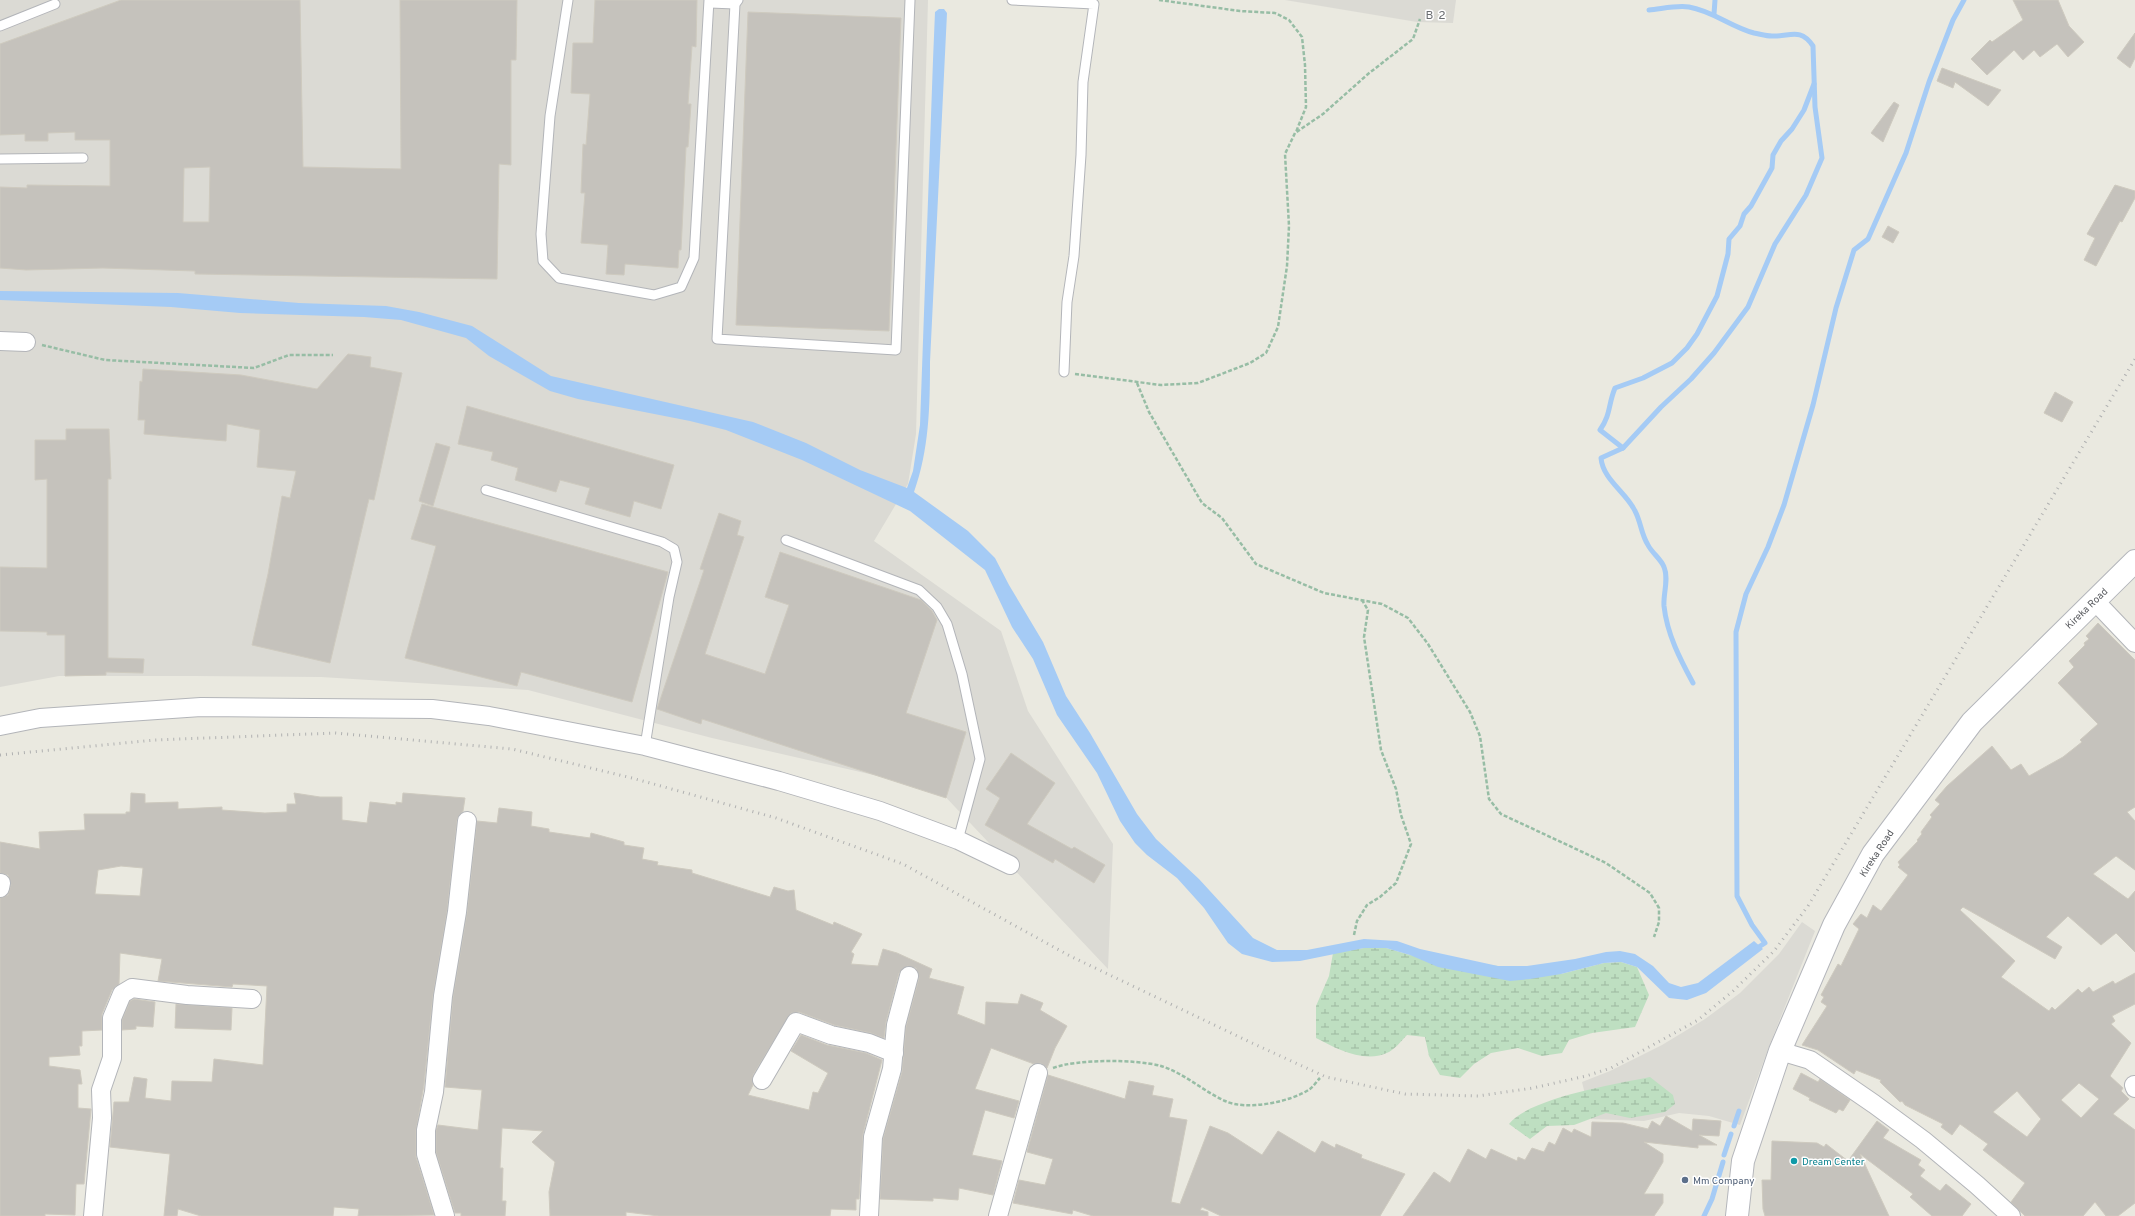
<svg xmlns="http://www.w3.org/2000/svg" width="2135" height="1216" font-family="Overpass,sans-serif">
<defs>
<pattern id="wetland-marsh" width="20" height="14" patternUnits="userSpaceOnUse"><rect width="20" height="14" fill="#bedfc1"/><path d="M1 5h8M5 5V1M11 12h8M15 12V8" fill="none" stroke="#9db8a0"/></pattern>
</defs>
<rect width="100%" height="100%" fill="#eae9e0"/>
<g fill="#dbdad4">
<polygon points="0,0 928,0 916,434 908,484 874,541 1001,631 1028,711 1113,844 1108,969 939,790 712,738 528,690 321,677 195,676 59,676 0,687"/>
<polygon points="1285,0 1456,0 1453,23 1417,22"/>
<polygon points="1802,922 1815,931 1770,1044 1740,1125 1709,1116 1679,1113 1644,1121 1591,1119 1582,1082 1610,1071 1662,1045 1705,1019 1740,993 1779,954"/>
</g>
<g fill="url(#wetland-marsh)">
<path d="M1364 948H1386L1410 955 1561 974 1604 963 1621 962 1637 967 1649 995 1635 1027 1592 1033 1569 1040 1562 1053 1542 1056 1518 1048 1491 1053 1474 1064 1460 1078 1440 1075 1429 1056 1425 1037 1407 1035C1402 1040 1396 1048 1389 1052 1365 1064 1337 1049 1316 1038V1006L1329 976 1333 953Z"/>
<path d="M1650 1077 1673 1095 1675 1104 1665 1112 1630 1118 1606 1113 1574 1125 1547 1126 1530 1139 1509 1124C1529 1098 1616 1084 1650 1077Z"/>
</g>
<path fill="#a5cbf5" d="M939 9H944L947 13 930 362C930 407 929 450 914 492L968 531 995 558 1009 585 1043 642 1066 696 1090 733 1137 814 1156 839 1199 879 1253 938 1277 950H1307L1364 939 1397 941 1420 949 1498 966H1527L1575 959 1606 952 1620 951 1635 954 1653 966 1669 983 1681 987 1698 983 1754 941 1763 949 1706 993 1687 1000 1669 998 1637 967 1621 962 1604 963 1561 974 1530 979 1510 981 1438 967 1410 955 1386 948H1364L1300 961 1272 962 1242 954 1228 943 1204 908 1177 878 1147 855 1135 843 1120 821 1097 773 1057 715 1033 659 1012 627 985 570 910 511 802 460 726 430 690 421 578 399 550 391 489 356 466 338 401 320 364 317 240 313 171 307 0 300V291L178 293 299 303 386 306 419 312 472 326 551 376 753 422 806 443 860 470 907 488 913 471 920 425 933 60 935 12Z"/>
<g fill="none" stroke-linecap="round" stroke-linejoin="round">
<g stroke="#a5cbf5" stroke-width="5">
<path d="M1649 10C1661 9 1677 5 1689 7 1713 11 1731 27 1754 33 1760 34 1766 36 1772 36 1790 37 1800 27 1813 46L1815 107 1822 158 1806 195 1775 244 1748 307 1714 353 1691 379 1661 407 1623 448 1601 458C1603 480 1626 492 1635 511 1641 522 1641 534 1648 545 1652 553 1661 559 1664 567 1669 579 1663 594 1664 606 1667 634 1680 659 1693 683"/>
<polyline points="1714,14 1715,0"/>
<path d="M1623 448 1600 430C1611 414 1608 405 1615 388L1643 378 1672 363 1687 348 1697 334 1717 296 1728 254 1729 239 1740 226 1744 214 1751 206 1772 168 1773 155 1781 141 1792 129 1804 110 1814 84"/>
<polyline points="1754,950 1765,943 1752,925 1737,896 1736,632 1746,594 1768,547 1784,505 1813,405 1836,308 1854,250 1868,239 1906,153 1929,82 1953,20 1964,0"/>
<polyline points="1734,1126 1739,1111"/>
<polyline points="1724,1155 1731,1134"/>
<polyline points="1704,1216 1712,1199 1723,1162"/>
</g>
</g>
<g fill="#c5c2bc" stroke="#cecabf" fill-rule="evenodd">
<path d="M121 0H300L303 167 401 169 400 0H517L516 60H511V165L499 164 497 279 195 274V271L103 268 26 270 0 268V187L27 188V185L110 186V140H75V132L48 133V141H25V134L0 135V44ZM210 167 209 222H183L184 168Z"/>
<polygon points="595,0 697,0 696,47 692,46 688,104 691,104 688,147 686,147 681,250 679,250 678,268 625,264 624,275 606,274 608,245 581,243 585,193 581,193 583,144 586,145 590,94 571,93 573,43 593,43"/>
<polygon points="2013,0 2058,0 2069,26 2084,42 2068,57 2057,44 2040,57 2034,50 2023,60 2014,50 1987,75 1971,59 1990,40 1992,42 2023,20"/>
<polygon points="748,12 901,18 889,331 736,325"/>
<polygon points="2135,33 2135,58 2130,68 2117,58"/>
<polygon points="1942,68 1958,74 2001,90 1988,106 1955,82 1953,88 1937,81"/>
<polygon points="1894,102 1899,105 1883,142 1871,133"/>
<polygon points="2115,185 2135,191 2135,198 2122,222 2120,221 2096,266 2084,260 2095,238 2087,234"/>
<polygon points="1888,226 1899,232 1893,243 1882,237"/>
<polygon points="348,354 371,357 370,367 402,373 374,500 369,499 330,663 252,645 268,574 282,496 290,498 296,471 257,467 260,430 227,424 226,441 144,434 145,420 138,420 140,381 142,382 143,369 241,375 317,389"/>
<polygon points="2055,392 2073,402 2062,422 2044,413"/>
<polygon points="467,406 674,465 661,509 634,501 630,517 585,504 590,488 560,480 556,492 515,480 518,468 491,460 493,452 458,444"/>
<polygon points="66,429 109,429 111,479 108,479 108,658 144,659 143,673 106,672 106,675 65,676 65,635 47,635 47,632 0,631 0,567 47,568 47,479 35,480 35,440 66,440"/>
<polygon points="436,443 450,447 433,506 419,501"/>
<polygon points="422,504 668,572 632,702 521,672 517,686 405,658 436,546 411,539"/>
<polygon points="719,513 741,521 737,535 744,537 705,654 765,674 789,605 765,597 780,552 921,600 932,611 937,620 906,713 966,732 946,798 702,719 701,724 657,709 704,570 700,569"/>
<path d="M2098 623 2135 660V807L2127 812 2135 821V870L2116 856 2093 874 2128 899 2135 891V952L2116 933 2101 945 2068 916 2046 937 2062 947 2055 959 1963 907 1960 910 2015 961 2001 977 2049 1011 2052 1007 2055 1010 2078 989 2082 993 2089 987 2093 992 2113 981 2115 984 2135 973V1004L2112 1016 2115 1021 2111 1024 2131 1043 2110 1076 2123 1088 2121 1091 2129 1099 2113 1114 2135 1130V1203L2118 1216H2106L2095 1202 2083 1216H2025L2011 1202 2025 1183 1983 1150 1988 1144 1960 1124 1952 1135 1941 1127 1943 1124 1905 1105 1902 1101 1900 1102 1880 1082 1881 1080 1856 1070 1854 1074 1818 1050 1802 1045 1827 1006 1821 1002 1824 997 1821 995 1838 964 1841 966 1859 929 1853 924 1861 914 1867 918 1873 905 1881 911 1908 875 1898 867 1900 865 1898 862 1918 841 1917 840 1922 834 1921 832 1932 817 1930 815 1940 804 1935 800 1947 786 1992 746 2011 770 2021 764 2029 776 2063 757 2082 742 2080 740 2098 724 2058 683 2074 667 2069 661 2085 645 2084 643 2089 639 2086 636ZM2079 1083 2099 1099 2081 1118 2061 1100ZM2017 1091 2041 1119 2027 1137 1993 1112Z"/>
<polygon points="1011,753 1055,783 1027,824 1072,849 1074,847 1105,865 1094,883 1055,859 1053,863 985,825 1000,798 986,789"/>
<path d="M131 793 145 794V803L178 802V809L222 807V810L265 813 287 812V804H296L294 793 320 797H342V820L367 823 370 802 396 805V802L402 803 403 793 465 798 463 811 457 820 447 911 433 995 424 1085 416 1130V1157L434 1215 358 1216 359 1209 334 1207 333 1216H201L178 1209 177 1216H164L170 1154 110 1147 114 1102H129L134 1077 147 1079 145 1098 171 1101 172 1081 212 1082 214 1059 263 1065 267 986 233 984 232 987 158 981 162 959 120 953 119 984 112 990 102 1014V1030L82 1031V1046H79L80 1055 49 1057V1066L80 1070 82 1084H78V1108L91 1109 84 1184H76L75 1215 45 1214V1216H0V898L8 895 11 885 8 875 0 873V842L40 849 39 832 85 830 84 814H126V812H130ZM121 866 143 868 140 896 95 894 98 870Z"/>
<polygon points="499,808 532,812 531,826 549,829 549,832 590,838 591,833 624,842 624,845 644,848 642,859 658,862 657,865 692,870 692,873 770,897 774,887 788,891 794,890 796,910 833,925 834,922 862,934 851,952 854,954 851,964 878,966 883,949 897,953 932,969 929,978 964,987 957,1014 985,1025 986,1002 1018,1004 1021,994 1043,1003 1040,1010 1067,1026 1055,1048 1047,1068 1041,1063 1034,1064 991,1048 975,1089 1019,1101 1014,1118 985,1110 972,1155 1002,1161 993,1195 959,1188 958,1200 933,1198 933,1201 880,1199 883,1139 902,1072 906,1027 919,978 916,968 907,966 899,973 886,1022 884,1038 871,1033 834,1025 799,1012 791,1013 753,1075 753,1085 748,1095 809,1110 813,1092 818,1093 828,1073 791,1051 801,1035 827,1045 866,1053 882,1060 863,1134 859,1199 856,1199 856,1210 831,1209 830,1216 659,1216 626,1212 626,1216 550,1216 549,1192 555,1162 532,1142 543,1131 502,1128 500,1168 503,1168 502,1201 506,1201 505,1216 461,1216 461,1213 455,1213 436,1152 436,1131 438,1125 478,1130 482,1090 445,1087 453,997 467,913 477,821 497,823"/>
<polygon points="134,999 155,1002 153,1027 136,1026 136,1029 122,1030 122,1020 130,1001"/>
<polygon points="176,1004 232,1008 231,1030 175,1028"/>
<polygon points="1801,1073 1818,1082 1820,1079 1850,1100 1843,1111 1839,1109 1836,1113 1809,1100 1810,1098 1793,1089"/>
<polygon points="1048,1075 1125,1099 1129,1081 1154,1086 1152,1095 1173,1099 1169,1117 1187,1120 1171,1202 1180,1204 1210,1126 1228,1133 1262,1155 1278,1131 1315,1153 1322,1141 1335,1148 1336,1144 1362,1155 1361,1158 1405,1174 1380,1216 1221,1216 1202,1207 1200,1210 1208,1212 1208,1216 1093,1216 1073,1210 1072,1214 1013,1203 1019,1180 1045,1185 1053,1159 1027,1152"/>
<polygon points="1666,1116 1692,1131 1693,1119 1721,1121 1719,1136 1699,1135 1717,1145 1698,1145 1698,1148 1644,1142 1663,1154 1663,1162 1644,1194 1663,1194 1663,1203 1654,1216 1403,1216 1434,1172 1450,1183 1468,1149 1486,1159 1491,1149 1517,1161 1518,1157 1525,1160 1532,1148 1544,1152 1549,1142 1555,1145 1563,1128 1572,1133 1574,1129 1591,1137 1592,1122 1623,1123 1648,1129 1652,1121 1660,1126"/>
<polygon points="1877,1121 1889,1130 1883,1138 1921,1160 1918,1165 1925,1170 1920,1176 1940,1191 1946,1184 1971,1204 1962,1216 1932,1216 1910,1197 1913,1194 1860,1154 1889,1216 1765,1216 1763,1209 1762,1180 1771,1180 1772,1141 1817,1143 1824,1147 1826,1144 1848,1161"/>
</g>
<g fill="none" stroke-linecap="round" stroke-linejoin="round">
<g stroke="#b3b5b9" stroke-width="11">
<g id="service">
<polyline points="568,0 550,116 541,234 543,261 559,278 654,295 681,287 694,258 709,0"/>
<polyline points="738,0 735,4 717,339 896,350 910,0"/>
<polyline points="1012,0 1094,4 1083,82 1081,155 1074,256 1067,302 1064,372"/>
<polyline points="710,3 735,4"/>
<polyline points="0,26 55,4"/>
<polyline points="0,159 83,158"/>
<polyline points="486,490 662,542 674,549 677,562 669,597 645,746"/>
<polyline points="786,540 919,590 937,607 947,624 962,674 980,759 958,840"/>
</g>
</g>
<g stroke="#b3b5b9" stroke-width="20">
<g id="minor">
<polyline points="0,341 26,342"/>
<polyline points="2094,600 2135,643"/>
<polyline points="0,726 40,718 201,707 432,709 489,716 645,746 779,781 880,811 958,840 1010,865"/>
<polyline points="0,888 1,883"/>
<polyline points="1780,1051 1810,1060 1874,1104 1923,1140 1977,1185 2011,1216"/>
<polyline points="762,1080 796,1022 831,1035 869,1043 894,1053"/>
<polyline points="2134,1085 2135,1088"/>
<polyline points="93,1216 102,1118 101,1090 112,1058 112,1018 122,994 132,988 187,995 252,999"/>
<polyline points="445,1216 426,1154 426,1130 434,1092 443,996 457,912 467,821"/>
<polyline points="869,1216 873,1137 892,1069 896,1025 909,976"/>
<polyline points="998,1216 1038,1073"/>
</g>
</g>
<g stroke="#b4b6bb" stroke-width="24">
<polyline id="secondary" points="1737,1216 1743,1161 1780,1051 1834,925 1873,854 1972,722 2135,561"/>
</g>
<g stroke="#97bda5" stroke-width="2.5" stroke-dasharray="4 2" stroke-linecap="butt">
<polyline points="1159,0 1240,11 1275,13 1289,20 1302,37 1305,65 1306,107 1296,132"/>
<polyline points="42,345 105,360 254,368 289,355 333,355"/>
<polyline points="1075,374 1161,385 1198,383 1250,363 1266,353 1278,327 1287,266 1289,226 1285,154 1295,133 1323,114 1368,74 1413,39 1420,19"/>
<polyline points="1137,383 1149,412 1202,503 1222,518 1256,564 1324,593 1382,604 1408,618 1428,644 1470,712 1480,736 1489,799 1501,814 1606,863 1650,893 1659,908 1659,922 1654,937"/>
<polyline points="1354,935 1357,921 1367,905 1380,897 1396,883 1411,844 1401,815 1396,789 1381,750 1364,637 1368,610 1362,600"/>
<path d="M1053 1068C1077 1059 1136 1059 1161 1066 1184 1073 1203 1091 1225 1101 1246 1111 1291 1102 1310 1089 1314 1086 1317 1081 1320 1078"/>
</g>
<use href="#service" stroke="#fff" stroke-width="9"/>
<use href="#minor" stroke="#fff" stroke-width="18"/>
<use href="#secondary" stroke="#fff" stroke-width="22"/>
<polyline stroke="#b0b1b1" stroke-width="3" stroke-dasharray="1 5" stroke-linecap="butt" points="0,755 155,740 335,733 512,749 632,778 776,818 903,864 1070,956 1252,1043 1326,1077 1405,1094 1478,1096 1533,1088 1586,1076 1611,1068 1698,1020 1733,991 1774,951 1808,906 2135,359"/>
</g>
<circle fill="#0f9aa8" stroke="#fff" stroke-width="1.5" cx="1794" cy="1161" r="4"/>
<circle fill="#5c6f8a" stroke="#fff" stroke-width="1.5" cx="1685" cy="1180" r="4"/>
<g text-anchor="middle" stroke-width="3" stroke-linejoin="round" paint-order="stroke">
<g font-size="10" fill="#595b5f" stroke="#fff">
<text transform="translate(2086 608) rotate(-44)" y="4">Kireka Road</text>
<text transform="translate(1876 853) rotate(-57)" y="4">Kireka Road</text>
</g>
<g font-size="10" fill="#0d838f" stroke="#fff" text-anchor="start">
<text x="1802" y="1165">Dream Center</text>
</g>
<g font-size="10" fill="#4e5e75" stroke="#fff" text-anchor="start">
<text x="1693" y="1184">Mm Company</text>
</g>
<g font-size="12" letter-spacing="1" fill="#6a6d71" stroke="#fff">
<text x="1436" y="19">B 2</text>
</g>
</g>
</svg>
